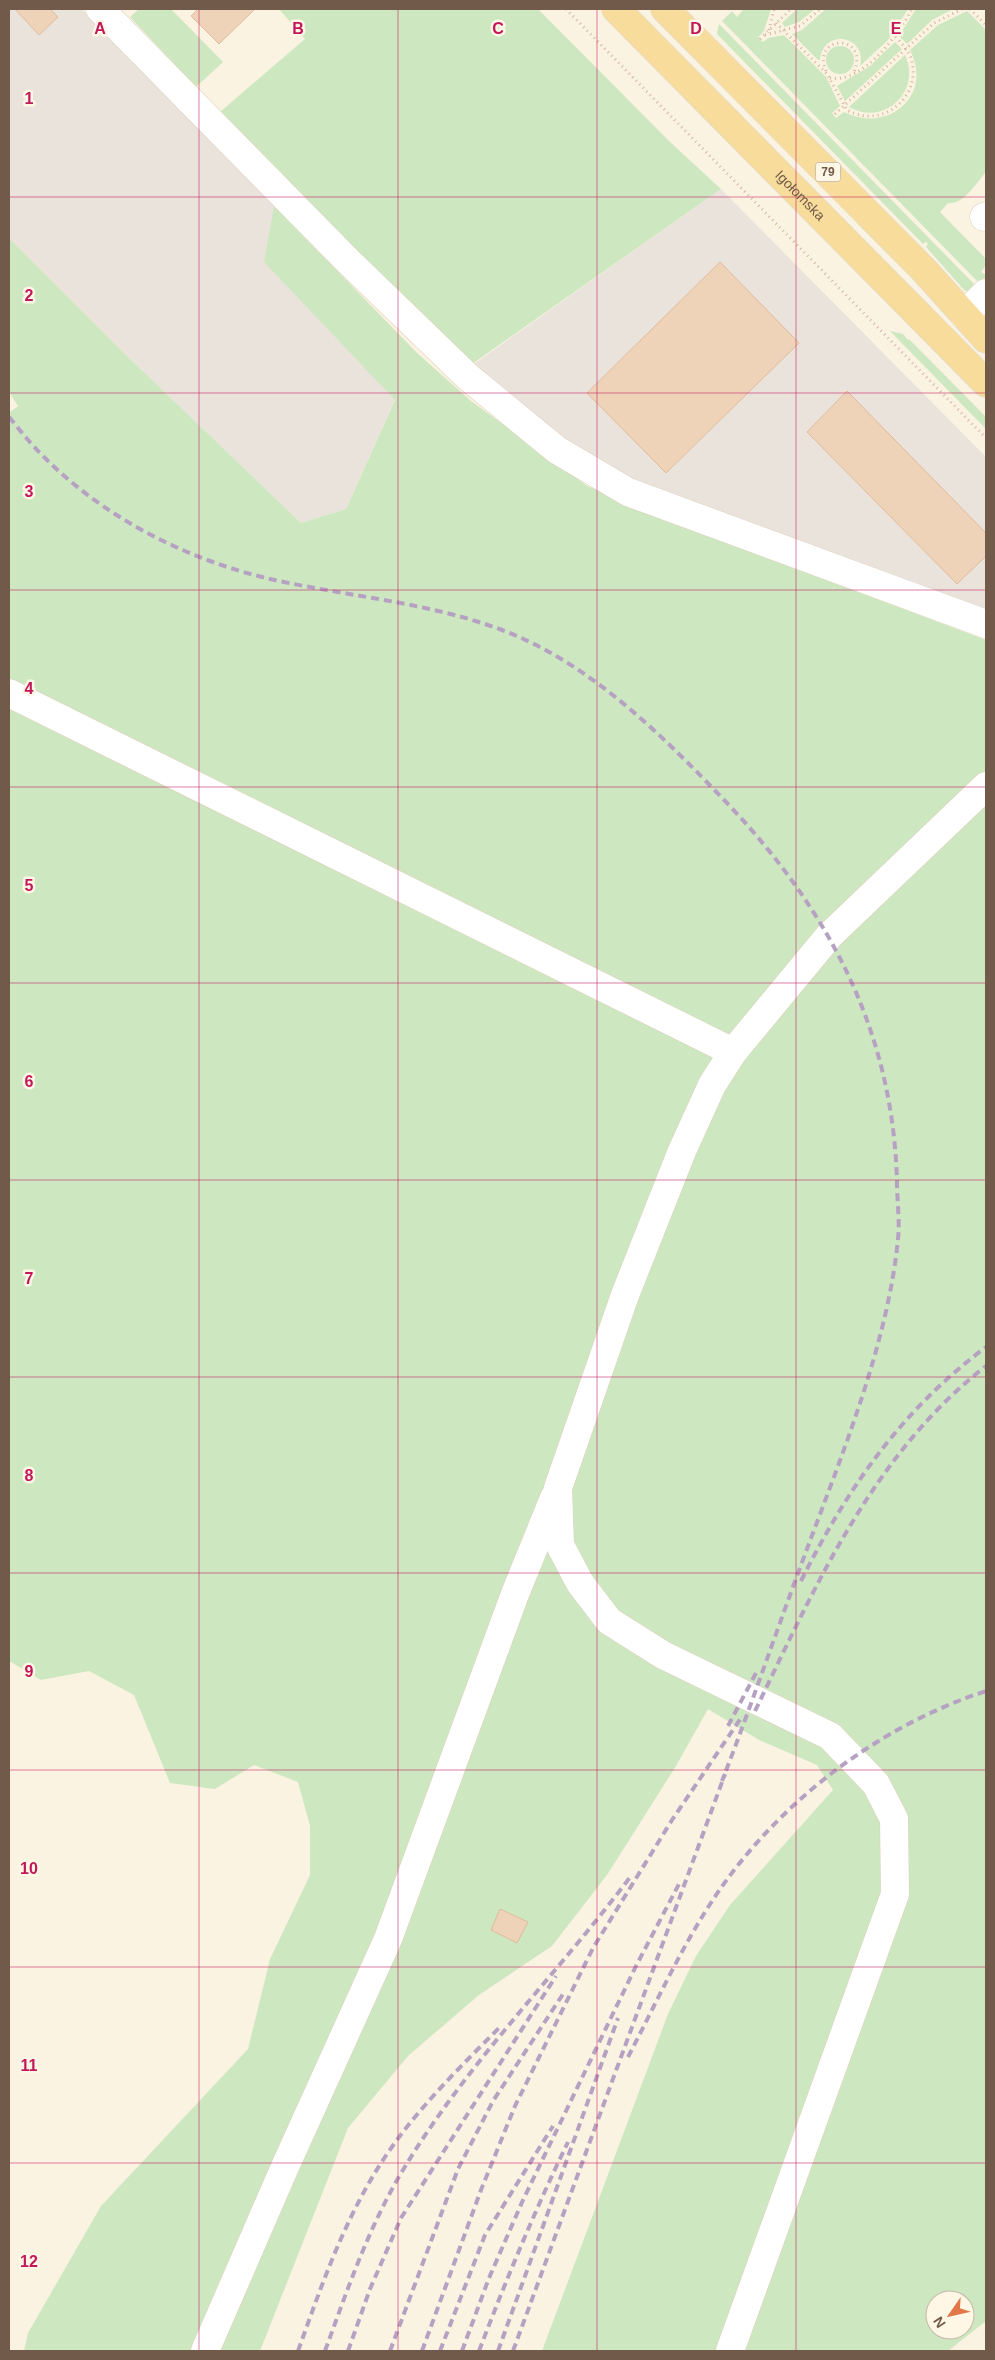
<svg xmlns="http://www.w3.org/2000/svg" width="995" height="2360" font-family="Arial,sans-serif">
<rect width="100%" height="100%" fill="#fbf3e1"/>
<g fill="#eae3dc">
<polygon points="9,9 82,9 416,352 346,509 301,523 126,355 9,238"/>
<polygon points="721,189 986,457 986,610 671,496 626,476 577,450 471,366"/>
</g>
<g fill="#cde7c0" fill-rule="evenodd">
<polygon points="139,9 171,9 223,62 196,87 130,17"/>
<polygon points="279,9 538,9 669,141 721,189 465,369 220,112 305,39"/>
<path d="M744 9H771L764 31 758 37 763 42 768 38 784 35 826 77 840 106 832 113 836 118 844 112C887 134 934 96 910 50L938 25 967 11 986 30V172C976 183 964 205 948 203L940 212 986 259V265L981 272 986 275V280L981 285 722 21 732 11 737 17Z"/>
<polygon points="797,9 815,9 799,22 785,27 782,23"/>
<path d="M826 9H908L888 40 860 66C868 36 823 27 820 60H818L792 34 802 30Z"/>
<polygon points="916,9 953,9 932,20 907,44 899,36"/>
<polygon points="719,24 978,288 975,291 965,291 926,247 928,244 926,242 923,244 717,34"/>
<polygon points="895,42 902,49 845,101 837,86 870,66"/>
<circle cx="840" cy="60" r="14"/>
<path d="M905 55C922 91 884 127 849 107Z"/>
<path d="M274 206 416 352 471 401 587 486 670 521 986 640V2321L948 2351H542L668 2014 696 1956 730 1905 833 1790 817 1765 759 1740 708 1709 676 1766 607 1875 552 1946 479 1995 408 2056 348 2128 260 2351H24L28 2333 101 2206 248 2049 270 1959 310 1875V1826L298 1782 254 1765 215 1789 170 1783 134 1695 89 1671 41 1680 9 1661V413L18 406 9 392V238L126 355 301 523 346 509 395 400 264 262ZM935 2300H965V2330H935Z"/>
<polygon points="890,331 903,334 908,340 909,339 986,417 986,429"/>
</g>
<g fill="#efd3b9" stroke="#e1ba9a">
<polygon points="15,9 50,9 58,17 39,35"/>
<polygon points="198,9 255,9 219,44 191,16"/>
<polygon points="720,262 799,343 666,473 587,393"/>
<polygon points="847,391 986,533 986,556 957,584 807,432"/>
<polygon points="500,1909 528,1922 517,1943 491,1930"/>
</g>
<g fill="none" stroke-linecap="round" stroke-linejoin="round">
<g stroke="#dfcfbd" stroke-width="29">
<g id="minor">
<polyline points="100,9 349,262 468,377 557,450 628,492 986,624"/>
<polyline points="984,217 986,216"/>
<polyline points="964,315 986,293"/>
<polyline points="9,693 733,1052"/>
<polyline points="205,2351 284,2169 388,1939 515,1594 554,1498"/>
<polyline points="730,2351 895,1894 894,1819 876,1784 830,1736 663,1655 609,1621 580,1583 560,1545 558,1488 625,1295 682,1151 712,1085 733,1052 829,936 986,786"/>
</g>
</g>
<g stroke="#ddd7d3" stroke-width="29">
<g id="major">
<path id="s1" d="M616 9 986 383"/>
<polyline points="665,9 923,269 986,339"/>
</g>
</g>
<g stroke="#d4b69d" stroke-width="3" stroke-dasharray="1 4" stroke-linecap="butt">
<polyline points="566,9 986,438"/>
<polyline points="970,9 986,25"/>
<path d="M776 23 827 74 847 110C882 130 923 97 911 58 908 49 901 43 895 36"/>
<polyline points="769,30 774,9"/>
<polyline points="765,35 800,26 820,9"/>
<polyline points="760,39 791,9"/>
<path d="M826 71C811 34 870 33 854 72"/>
<path d="M830 78C863 84 899 34 912 9"/>
<polyline points="835,114 934,23 962,9"/>
</g>
<use href="#minor" stroke="#fff" stroke-width="28"/>
<use href="#major" stroke="#f8dc9b" stroke-width="28"/>
<g stroke="#b6a1c3" stroke-width="4" stroke-dasharray="8 5" stroke-linecap="butt">
<path d="M9 417C19 429 29 442 40 453 104 519 191 562 279 581 354 597 430 603 502 630 590 663 662 735 726 802 829 910 893 1031 897 1182 897 1201 900 1221 898 1239 888 1342 843 1452 807 1549 778 1626 752 1704 722 1781"/>
<path d="M801 1581C848 1487 901 1411 986 1347"/>
<path d="M755 1711C816 1585 873 1454 986 1366"/>
<polyline points="728,1726 756,1673"/>
<path d="M628 2057C661 1994 691 1925 735 1869 798 1788 888 1723 986 1691"/>
<path d="M298 2351C322 2284 345 2217 385 2157 417 2109 460 2067 501 2026"/>
<path d="M325 2351C348 2288 370 2223 406 2165 470 2060 558 1973 631 1876"/>
<polyline points="348,2351 370,2289 401,2218 556,1976"/>
<polyline points="390,2351 458,2169 493,2101 565,1991"/>
<polyline points="422,2351 481,2190 515,2106 593,1948 672,1820 741,1718"/>
<polyline points="440,2351 485,2235 553,2126"/>
<polyline points="462,2351 489,2278 523,2200 636,1966 679,1884"/>
<path d="M479 2351C506 2280 535 2210 568 2142"/>
<polyline points="498,2351 618,2018"/>
<polyline points="513,2351 725,1774"/>
</g>
</g>
<path fill="none" stroke="#c2185b" stroke-width="1" stroke-opacity="0.55" d="M199 9V2351M398 9V2351M597 9V2351M796 9V2351M9 197H986M9 393H986M9 590H986M9 787H986M9 983H986M9 1180H986M9 1377H986M9 1573H986M9 1770H986M9 1967H986M9 2163H986"/>
<g text-anchor="middle" stroke-width="5" stroke-linejoin="round" paint-order="stroke">
<rect fill="#fef7e6" stroke="#9b8978" stroke-width="1" x="815.5" y="162.5" width="25" height="19" rx="4"/>
<g font-size="12" font-weight="bold" fill="#715a49">
<text x="828" y="176">79</text>
</g>
<g font-size="14" fill="#715a49" stroke="#fef7e6">
<text dy="5" stroke="none"><textPath href="#s1" startOffset="262">Igołomska</textPath></text>
</g>
</g>
<g font-size="16" text-anchor="middle" font-weight="bold" fill="#c2185b" stroke="#fef7e6" stroke-width="5" stroke-linejoin="round" paint-order="stroke">
<text x="100" y="34">A</text>
<text x="298" y="34">B</text>
<text x="498" y="34">C</text>
<text x="696" y="34">D</text>
<text x="896" y="34">E</text>
<text x="29" y="104">1</text>
<text x="29" y="301">2</text>
<text x="29" y="497">3</text>
<text x="29" y="694">4</text>
<text x="29" y="891">5</text>
<text x="29" y="1087">6</text>
<text x="29" y="1284">7</text>
<text x="29" y="1481">8</text>
<text x="29" y="1677">9</text>
<text x="29" y="1874">10</text>
<text x="29" y="2071">11</text>
<text x="29" y="2267">12</text>
</g>
<rect width="995" height="2360" fill="none" stroke="#715a49" stroke-width="20"/>
<g transform="translate(950 2315) rotate(236)"><circle r="24" fill="#fef7e6" stroke="#c6b8a7"/>
<path d="M0-4L9 19L0 12L-9 19Z" fill="#e17649"/>
<text y="-8" font-size="14" font-weight="bold" text-anchor="middle" fill="#715a49">N</text>
</g>
</svg>
